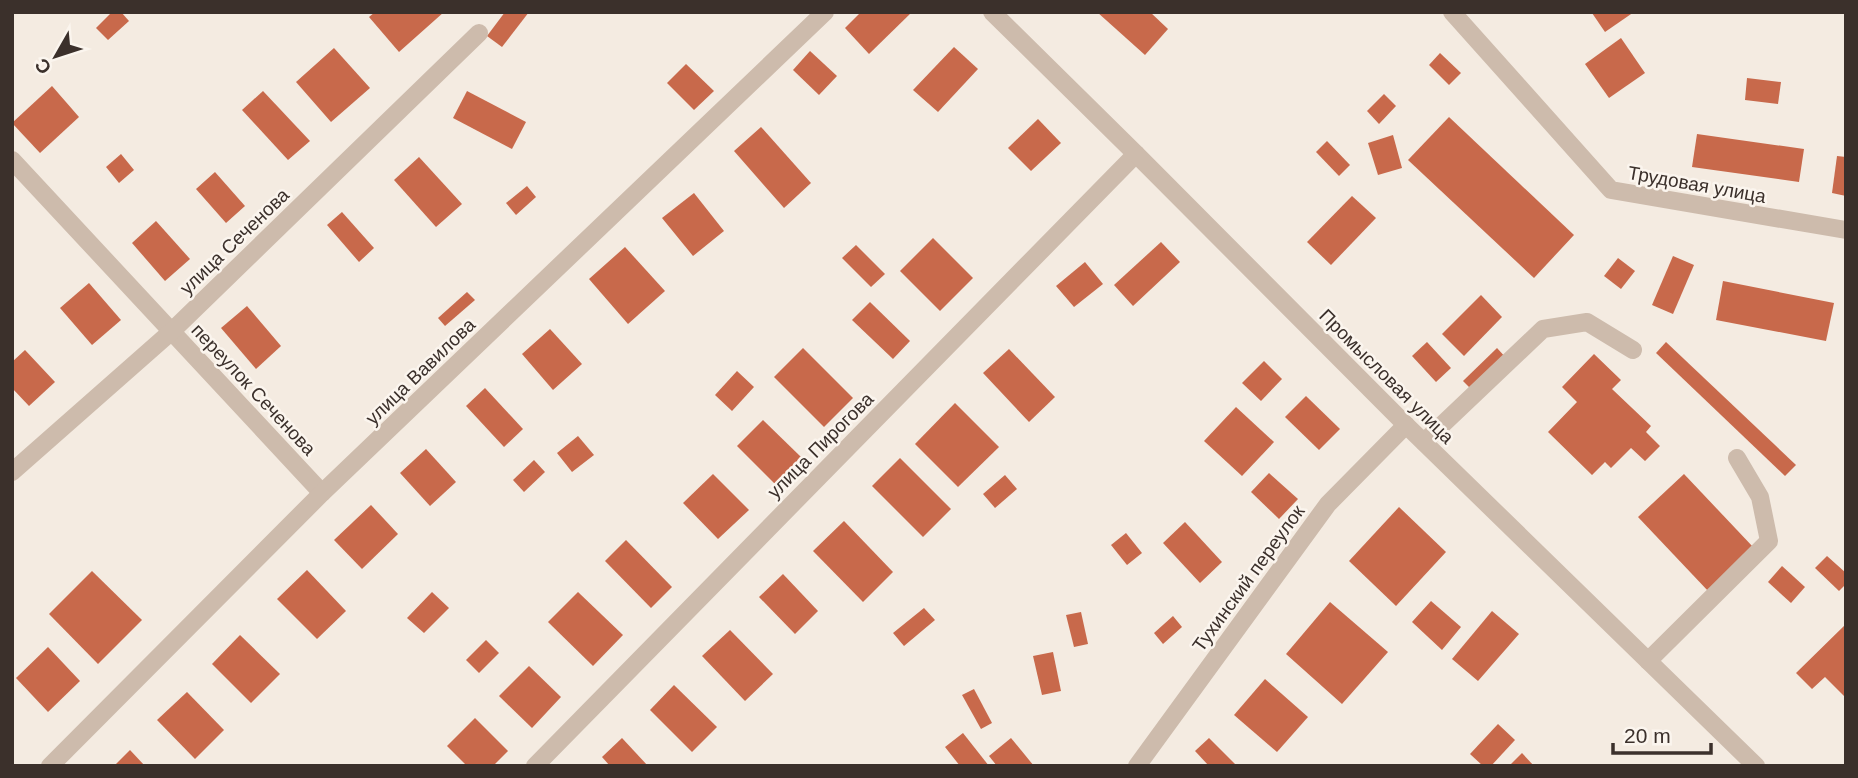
<svg xmlns="http://www.w3.org/2000/svg" width="1858" height="778" font-family="Helvetica,sans-serif">
<rect width="100%" height="100%" fill="#f4ebe1"/>
<g fill="#c8694b">
<polygon points="112,12 121,12 129,21 108,40 96,28"/>
<polygon points="375,12 444,12 399,52 369,17"/>
<polygon points="505,12 529,12 502,47 487,36"/>
<polygon points="861,12 912,12 869,54 845,28"/>
<polygon points="1097,12 1150,12 1168,29 1145,55"/>
<polygon points="1593,12 1634,12 1605,32 1592,13"/>
<polygon points="1621,38 1645,73 1609,98 1585,64"/>
<polygon points="954,47 978,69 938,112 913,90"/>
<polygon points="334,48 370,88 331,122 296,82"/>
<polygon points="810,51 837,76 819,95 793,70"/>
<polygon points="1440,53 1461,73 1449,85 1429,65"/>
<polygon points="686,64 714,91 694,110 667,83"/>
<polygon points="1747,78 1781,82 1778,104 1745,100"/>
<polygon points="52,86 79,117 40,153 12,123"/>
<polygon points="263,91 310,141 288,160 242,110"/>
<polygon points="467,91 526,122 512,149 453,118"/>
<polygon points="1384,94 1396,106 1379,124 1367,111"/>
<polygon points="1449,117 1574,235 1534,278 1408,160"/>
<polygon points="1038,119 1061,143 1031,171 1008,148"/>
<polygon points="761,127 811,183 784,208 734,151"/>
<polygon points="1697,134 1804,149 1799,182 1692,167"/>
<polygon points="1393,135 1402,168 1378,175 1368,143"/>
<polygon points="1327,141 1350,165 1339,176 1316,152"/>
<polygon points="121,154 134,170 119,183 106,167"/>
<polygon points="1837,156 1846,157 1846,196 1832,193"/>
<polygon points="419,157 462,204 436,227 394,180"/>
<polygon points="215,172 245,206 226,223 196,189"/>
<polygon points="527,186 536,197 516,215 506,203"/>
<polygon points="694,193 724,231 693,256 662,218"/>
<polygon points="1352,196 1376,218 1331,265 1307,242"/>
<polygon points="342,212 374,248 359,262 327,225"/>
<polygon points="156,221 190,259 165,281 132,243"/>
<polygon points="933,238 973,278 940,311 900,271"/>
<polygon points="1161,242 1180,262 1133,306 1114,285"/>
<polygon points="856,245 885,274 871,287 842,258"/>
<polygon points="625,247 665,291 628,324 589,279"/>
<polygon points="1673,256 1694,265 1673,314 1652,305"/>
<polygon points="1618,258 1635,271 1621,289 1604,276"/>
<polygon points="1085,262 1103,284 1074,307 1056,286"/>
<polygon points="1723,281 1834,303 1826,341 1716,320"/>
<polygon points="89,283 121,320 92,345 60,308"/>
<polygon points="467,292 475,300 445,326 438,318"/>
<polygon points="1481,295 1502,317 1464,356 1442,334"/>
<polygon points="870,302 910,341 893,359 852,320"/>
<polygon points="247,306 281,346 256,369 221,328"/>
<polygon points="550,329 582,364 553,390 522,354"/>
<polygon points="1427,342 1451,368 1436,382 1412,356"/>
<polygon points="1666,342 1796,465 1785,476 1656,353"/>
<polygon points="803,348 853,398 824,427 774,377"/>
<polygon points="1497,348 1507,359 1473,391 1463,381"/>
<polygon points="1009,349 1055,397 1029,422 983,373"/>
<polygon points="25,350 55,382 29,406 12,388 12,362"/>
<polygon points="1594,354 1621,380 1612,389 1651,426 1646,432 1660,446 1645,461 1631,448 1611,468 1605,462 1592,475 1548,432 1577,402 1562,387"/>
<polygon points="1264,361 1282,379 1261,401 1242,383"/>
<polygon points="737,371 754,387 732,411 715,395"/>
<polygon points="485,388 523,429 504,447 466,406"/>
<polygon points="1306,396 1340,429 1319,450 1285,417"/>
<polygon points="955,403 999,447 958,487 915,444"/>
<polygon points="1236,407 1274,442 1242,476 1204,441"/>
<polygon points="763,420 801,457 775,484 737,446"/>
<polygon points="578,436 594,455 572,472 557,453"/>
<polygon points="426,449 456,482 430,506 400,473"/>
<polygon points="900,458 951,509 923,537 872,486"/>
<polygon points="534,460 545,472 524,492 513,480"/>
<polygon points="1269,473 1298,499 1279,519 1251,492"/>
<polygon points="713,474 749,510 718,539 683,503"/>
<polygon points="1684,474 1754,548 1709,592 1638,517"/>
<polygon points="1005,475 1017,489 995,508 983,494"/>
<polygon points="371,505 398,534 362,569 334,540"/>
<polygon points="1399,507 1446,552 1396,606 1349,561"/>
<polygon points="844,521 893,572 863,602 813,551"/>
<polygon points="1185,522 1222,562 1200,583 1163,543"/>
<polygon points="1126,533 1142,553 1127,565 1111,545"/>
<polygon points="626,540 672,587 651,608 605,561"/>
<polygon points="1827,556 1846,573 1846,584 1839,591 1815,568"/>
<polygon points="1782,566 1805,587 1791,603 1768,582"/>
<polygon points="307,570 346,611 317,639 277,599"/>
<polygon points="92,571 142,620 98,664 49,614"/>
<polygon points="783,574 818,611 795,634 759,597"/>
<polygon points="432,592 449,608 424,633 407,618"/>
<polygon points="578,592 623,635 593,666 548,622"/>
<polygon points="1431,601 1461,627 1442,650 1412,622"/>
<polygon points="1330,602 1388,652 1342,704 1286,654"/>
<polygon points="924,608 935,620 904,646 893,633"/>
<polygon points="1492,611 1519,634 1478,681 1452,659"/>
<polygon points="1081,612 1088,644 1074,647 1066,615"/>
<polygon points="1173,616 1182,627 1163,644 1154,633"/>
<polygon points="1846,624 1846,698 1825,677 1812,689 1796,673"/>
<polygon points="730,630 773,674 745,701 702,656"/>
<polygon points="240,635 280,674 251,703 212,664"/>
<polygon points="486,640 499,653 479,673 466,660"/>
<polygon points="48,647 80,681 48,712 16,678"/>
<polygon points="1053,652 1061,691 1042,695 1033,656"/>
<polygon points="529,666 561,697 532,728 499,696"/>
<polygon points="1265,679 1308,717 1277,752 1234,715"/>
<polygon points="674,685 717,727 692,752 650,710"/>
<polygon points="974,689 992,723 981,729 962,695"/>
<polygon points="187,692 224,730 195,759 157,720"/>
<polygon points="475,718 508,751 493,766 467,766 447,746"/>
<polygon points="1498,724 1515,740 1491,766 1483,766 1470,754"/>
<polygon points="963,733 989,766 960,766 945,747"/>
<polygon points="622,738 648,766 610,766 602,757"/>
<polygon points="1011,738 1034,766 997,766 989,756"/>
<polygon points="1209,738 1237,766 1209,766 1195,751"/>
<polygon points="130,750 145,766 114,766"/>
<polygon points="1522,753 1534,766 1509,766"/>
</g>
<g fill="none" stroke-linecap="round" stroke-linejoin="round">
<g stroke="#cdbbac" stroke-width="18">
<polyline points="1424,442 1543,329 1587,322 1633,350"/>
<polyline points="1648,661 1769,541 1760,497 1737,458"/>
</g>
<g stroke="#cdbbac" stroke-width="18">
<polyline points="1452,12 1611,190 1846,230"/>
<polyline points="12,160 322,493"/>
<polyline points="12,472 172,331 479,33"/>
<polyline points="50,766 322,493 825,12"/>
<polyline points="535,766 1136,154"/>
<polyline points="1137,766 1328,504 1406,425"/>
</g>
<polyline stroke="#cdbbac" stroke-width="18" points="992,12 1136,154 1406,425 1756,766"/>
</g>
<g text-anchor="middle" stroke-width="5" stroke-linejoin="round" paint-order="stroke">
<g font-size="19" fill="#3b302b" stroke="#fbf5ee">
<text transform="translate(1697 184) rotate(10)" y="7">Трудовая улица</text>
<text transform="translate(234 241) rotate(-44)" y="7">улица Сеченова</text>
<text transform="translate(420 371) rotate(-44)" y="7">улица Вавилова</text>
<text transform="translate(1387 376) rotate(45)" y="7">Промысловая улица</text>
<text transform="translate(254 389) rotate(47)" y="7">переулок Сеченова</text>
<text transform="translate(820 445) rotate(-45)" y="7">улица Пирогова</text>
<text transform="translate(1248 578) rotate(-54)" y="7">Тухинский переулок</text>
</g>
</g>
<rect width="1858" height="778" fill="none" stroke="#3b302b" stroke-width="28"/>
<g transform="translate(56 56) rotate(231)" stroke="#fbf5ee" stroke-width="5" paint-order="stroke">
<path d="M0-5L12 26L0 18L-12 26Z" fill="#3b302b"/>
<text y="-10" font-size="19" font-weight="bold" text-anchor="middle" fill="#3b302b">С</text>
</g>
<path d="M1613 743v10h98v-10" fill="none" stroke="#3b302b" stroke-width="3.5"/>
<text x="1624" y="743" font-size="21" fill="#3b302b" stroke="#fbf5ee" stroke-width="5" paint-order="stroke">20 m</text>
</svg>
